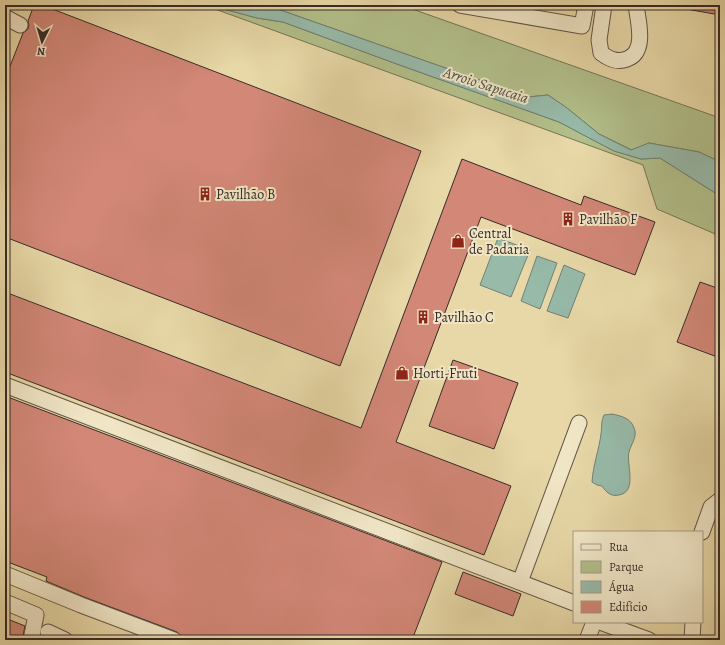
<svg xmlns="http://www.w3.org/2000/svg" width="725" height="645" font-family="Alegreya,serif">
<rect width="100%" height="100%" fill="#e8d8a7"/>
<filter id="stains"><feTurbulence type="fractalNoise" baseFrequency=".005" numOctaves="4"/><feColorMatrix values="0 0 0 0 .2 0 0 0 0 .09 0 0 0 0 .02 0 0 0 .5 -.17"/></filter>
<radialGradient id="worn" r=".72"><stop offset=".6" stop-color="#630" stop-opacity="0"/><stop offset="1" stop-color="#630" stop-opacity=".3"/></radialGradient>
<g fill="#b2bf8a" stroke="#757558">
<polygon points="204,5 214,5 220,8 257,18 283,22 394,63 559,122 614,151 641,159 660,158 720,196 720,236 657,209 643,165"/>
<polygon points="266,5 401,5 720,118 720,162 699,152 649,143 632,150 599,134 567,108 548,95 528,97"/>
</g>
<g fill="#97baa9" stroke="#718175">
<polygon points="214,5 266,5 528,97 548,95 567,108 599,134 631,150 649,143 699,152 720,162 720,196 660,158 641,159 614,151 559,122 394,63 283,22 257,18 220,8"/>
<polygon points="498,238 530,250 511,297 480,285"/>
<polygon points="537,256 557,263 540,309 521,301"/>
<polygon points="564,265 585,274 568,318 547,311"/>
<path d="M612 414C621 416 631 418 634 428 638 436 631 444 629 452 626 463 638 492 619 495 611 497 606 492 602 486L597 485 592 482C593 465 599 450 601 434 602 427 601 421 604 415Z"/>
</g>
<g fill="#d28777" stroke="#382b27">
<polygon points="34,5 42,5 421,151 340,366 5,237 5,79 23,33 28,29 29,25 28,21"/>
<polygon points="686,5 720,5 720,15 686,9"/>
<polygon points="462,159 581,205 584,196 655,222 635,275 481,217 396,442 511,486 484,555 5,372 5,292 361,428"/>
<polygon points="700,282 720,289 720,358 677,342"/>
<polygon points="453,360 518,383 494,449 429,426"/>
<polygon points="5,396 442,562 412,640 190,640 182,637 177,632 84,597 46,581 47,577 5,561 5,514 10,500 5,499"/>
<polygon points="463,572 521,594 513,616 455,594"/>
<polygon points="5,618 25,626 22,640 5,640"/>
</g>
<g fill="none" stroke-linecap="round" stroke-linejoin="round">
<g stroke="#645647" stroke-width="17">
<g id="minor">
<polyline points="460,5 582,26 586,5"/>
<path d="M604 5 599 40 601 53C609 59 617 63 627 59 647 52 638 21 636 5"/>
<polyline points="5,17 20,25"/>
<polyline points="5,385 574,603"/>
<polyline points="702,532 711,507 720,500"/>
<polyline points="5,574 81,605 174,640"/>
<polyline points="520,582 579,423"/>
<polyline points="5,602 36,615 31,640"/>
<polyline points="600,622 649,640"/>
<polyline points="48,632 65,640"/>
<polyline points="587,640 594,622"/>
<polyline points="692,640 693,622"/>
</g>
</g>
<use href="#minor" stroke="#f0e6c6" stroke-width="15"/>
</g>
<defs>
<g id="building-bare" transform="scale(1.08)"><path d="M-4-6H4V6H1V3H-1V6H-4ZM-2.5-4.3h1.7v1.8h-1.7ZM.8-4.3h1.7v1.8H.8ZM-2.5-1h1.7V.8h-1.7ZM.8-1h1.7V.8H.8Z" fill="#8f2418" stroke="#f0e6c6" stroke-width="2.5" paint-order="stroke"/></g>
<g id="shop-bare" transform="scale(1.08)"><path d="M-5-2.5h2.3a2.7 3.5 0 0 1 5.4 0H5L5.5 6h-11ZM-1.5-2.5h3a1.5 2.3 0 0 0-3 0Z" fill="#8f2418" stroke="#f0e6c6" stroke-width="2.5" paint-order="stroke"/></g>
</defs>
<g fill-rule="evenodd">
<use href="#building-bare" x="205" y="194"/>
<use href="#building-bare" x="568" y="219"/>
<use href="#shop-bare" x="458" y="241"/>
<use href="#building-bare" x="423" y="317"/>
<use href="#shop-bare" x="402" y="373"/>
</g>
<g text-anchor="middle" stroke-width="4" stroke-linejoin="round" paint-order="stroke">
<g font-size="14" fill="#382b27" stroke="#f0e6c6" text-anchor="start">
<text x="216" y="199">Pavilhão B</text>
<text x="579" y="224">Pavilhão F</text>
<text x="469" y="238">Central<tspan x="469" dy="16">de Padaria</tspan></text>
<text x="434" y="322">Pavilhão C</text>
<text x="413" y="378">Horti-Fruti</text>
</g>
<g font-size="15" font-style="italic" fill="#504f48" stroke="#f0e6c6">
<text transform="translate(486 85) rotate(18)" y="5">Arroio Sapucaia</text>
</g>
</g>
<rect width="725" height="645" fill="none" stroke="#e8d8a7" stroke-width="20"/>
<rect x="6" y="6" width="713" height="633" fill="none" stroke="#382b27" stroke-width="2"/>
<rect x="10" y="10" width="705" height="625" fill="none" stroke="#382b27"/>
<rect x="573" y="531" width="130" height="92" fill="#f0e6c6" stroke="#a69b86"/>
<rect x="581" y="544" width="20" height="6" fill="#f0e6c6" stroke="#a69b86"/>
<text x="609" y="551" font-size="12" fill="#382b27">Rua</text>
<rect x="581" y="561" width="20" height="12" fill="#b2bf8a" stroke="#a69b86"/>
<text x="609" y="571" font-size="12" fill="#382b27">Parque</text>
<rect x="581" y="581" width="20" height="12" fill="#97baa9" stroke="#a69b86"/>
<text x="609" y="591" font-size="12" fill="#382b27">Água</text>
<rect x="581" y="601" width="20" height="12" fill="#d28777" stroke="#a69b86"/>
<text x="609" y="611" font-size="12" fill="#382b27">Edifício</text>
<g transform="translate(42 42) rotate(185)" stroke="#f0e6c6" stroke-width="3" paint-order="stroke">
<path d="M0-3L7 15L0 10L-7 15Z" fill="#382b27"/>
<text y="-6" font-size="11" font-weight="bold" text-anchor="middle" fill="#382b27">N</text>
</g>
<rect width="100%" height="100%" filter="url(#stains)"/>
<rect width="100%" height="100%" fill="url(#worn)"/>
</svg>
